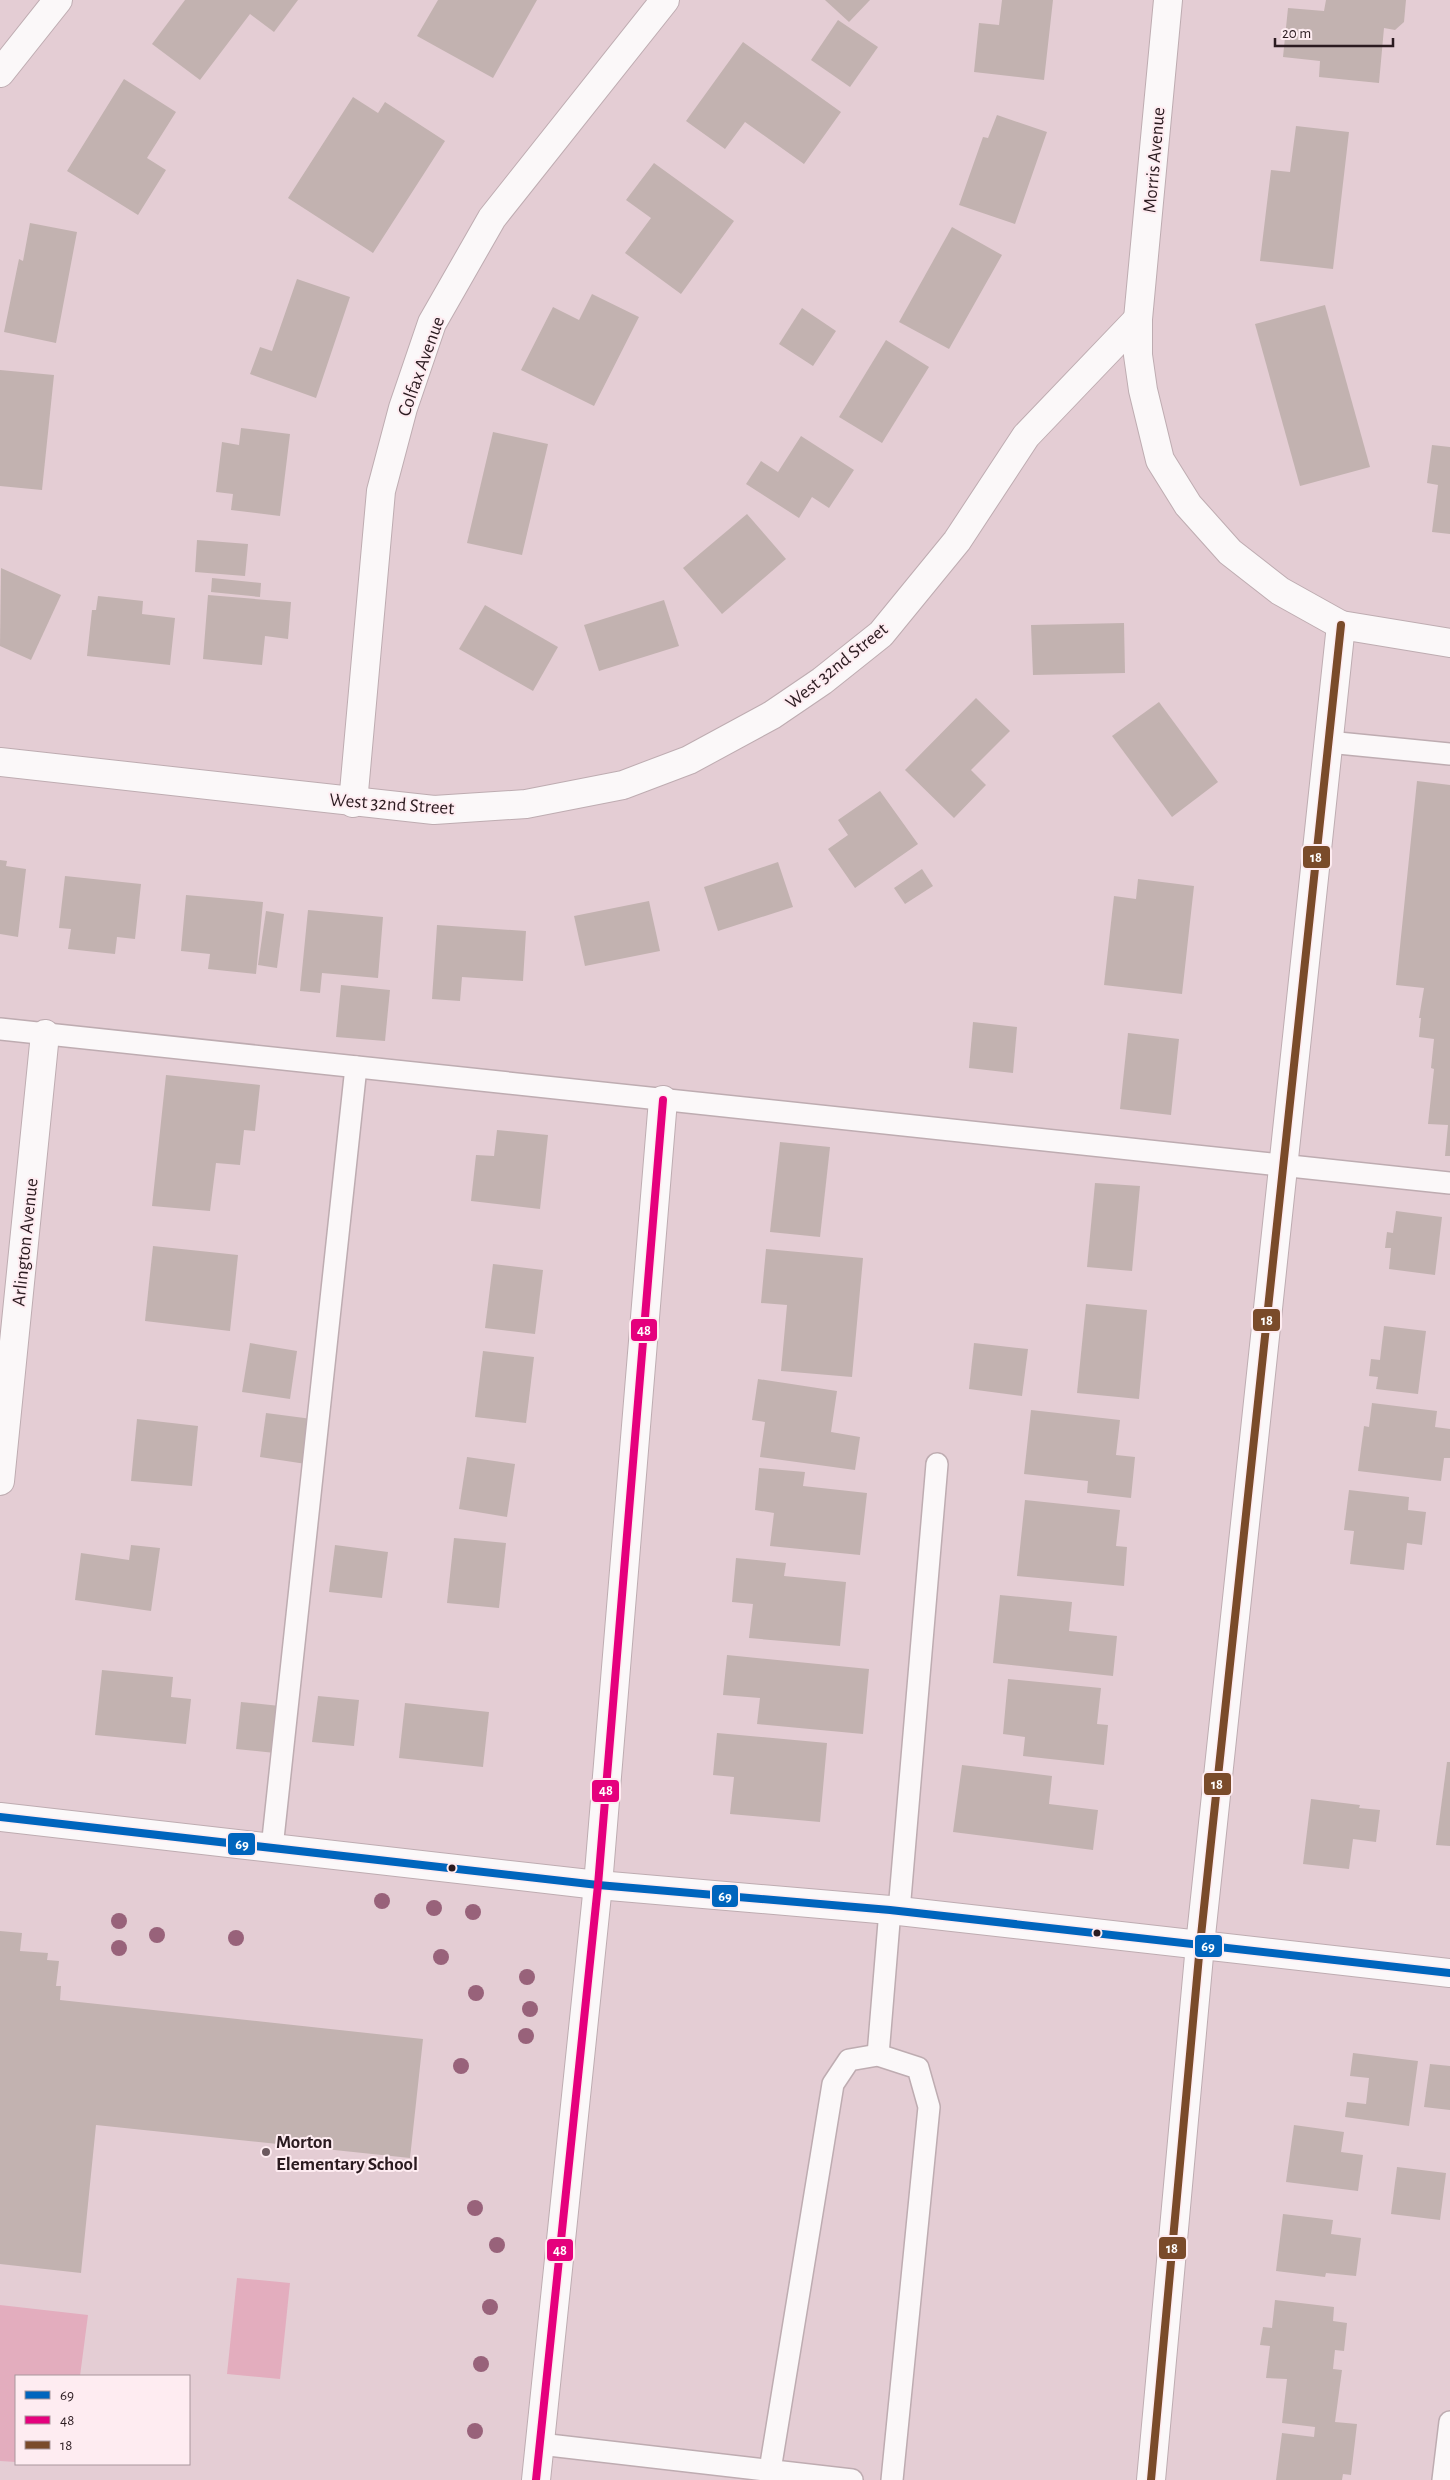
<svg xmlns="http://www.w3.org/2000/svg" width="1450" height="2480" font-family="'Alegreya Sans',sans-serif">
<rect width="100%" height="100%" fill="#e4cdd4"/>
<g fill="#e3adbe">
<polygon points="237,2278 290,2283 280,2379 227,2374"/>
<polygon points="0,2305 88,2315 80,2376 16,2376 16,2462 0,2461"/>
</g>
<g fill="#c2b2b0">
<polygon points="185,0 298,0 274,32 250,14 200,80 152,44"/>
<polygon points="438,0 537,0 493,78 417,36"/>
<polygon points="825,0 870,0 849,22"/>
<polygon points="1002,0 1053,0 1044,80 974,72 979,23 999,25"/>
<polygon points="1326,0 1406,0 1404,22 1395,30 1384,28 1379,83 1319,77 1320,61 1283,57 1288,8 1324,11"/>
<polygon points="838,20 878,47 850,87 811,60"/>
<polygon points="743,42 841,112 804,164 745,122 725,149 686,121"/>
<polygon points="124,79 176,112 147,158 166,170 138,215 67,171"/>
<polygon points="353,97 378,113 385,102 445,141 373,253 288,198"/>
<polygon points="997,115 1047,132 1015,224 959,205 983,137 988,138"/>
<polygon points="1296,126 1349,132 1333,269 1260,261 1271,170 1290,172"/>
<polygon points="654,163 734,221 681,294 625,253 651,218 626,200"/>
<polygon points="30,223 77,232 56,343 4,332 19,259 23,261"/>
<polygon points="952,227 1002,255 949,349 899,322"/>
<polygon points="297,279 350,297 316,398 250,374 260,347 272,351"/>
<polygon points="592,294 639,317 594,406 521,370 553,307 579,320"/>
<polygon points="1325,305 1370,467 1300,486 1255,324"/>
<polygon points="802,308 836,331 813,366 779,344"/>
<polygon points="886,340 929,367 882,443 839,417"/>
<polygon points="0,370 54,375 42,490 0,486"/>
<polygon points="241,428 290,434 280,516 231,510 233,494 216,492 222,442 239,445"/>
<polygon points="493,432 548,444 522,555 467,543"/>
<polygon points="801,436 854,470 829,508 812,497 799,518 746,484 761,461 778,472"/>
<polygon points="1432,445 1450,447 1450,534 1432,532 1438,485 1427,483"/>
<polygon points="747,514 786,559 722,614 683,568"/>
<polygon points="197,540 248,544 245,576 195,572"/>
<polygon points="1,568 61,595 31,660 0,646"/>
<polygon points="212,578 261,583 260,597 211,592"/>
<polygon points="208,595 291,602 288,639 265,636 262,665 203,659"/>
<polygon points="98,596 143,601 142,614 175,618 170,665 87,656 92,610 96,610"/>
<polygon points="664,600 679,646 599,671 584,625"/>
<polygon points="485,605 558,647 533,691 459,649"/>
<polygon points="1124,623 1125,673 1033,675 1031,625"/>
<polygon points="976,698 1010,731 971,770 986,785 954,818 905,770"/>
<polygon points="1159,702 1218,782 1172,817 1112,736"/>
<polygon points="1417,781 1450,785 1450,1156 1445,1156 1448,1125 1428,1124 1434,1069 1431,1068 1434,1039 1419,1037 1421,1018 1419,1018 1424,988 1396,985"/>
<polygon points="880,791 918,844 855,888 828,849 848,835 838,820"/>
<polygon points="0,860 7,861 6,866 26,869 18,937 0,934"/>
<polygon points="778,862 793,907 718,931 704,887"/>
<polygon points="922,869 933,886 905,904 894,888"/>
<polygon points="65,876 141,884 135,939 117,937 115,954 68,949 71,929 59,928"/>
<polygon points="1138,879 1194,886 1182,994 1104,985 1114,896 1136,899"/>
<polygon points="186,895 263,902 256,974 208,969 210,954 181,951"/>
<polygon points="649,901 660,951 585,966 574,916"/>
<polygon points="308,910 383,917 378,978 322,973 320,993 300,991"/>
<polygon points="266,911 284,914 277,968 258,965"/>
<polygon points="437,925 526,931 523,981 462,977 460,1001 432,999"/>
<polygon points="341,985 390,990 385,1041 336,1037"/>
<polygon points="973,1022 1017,1027 1013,1073 969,1068"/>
<polygon points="1128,1033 1179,1039 1171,1115 1120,1109"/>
<polygon points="166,1075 260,1085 255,1131 244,1130 240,1165 216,1163 210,1211 152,1206"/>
<polygon points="497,1130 548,1135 540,1209 471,1201 476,1155 494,1156"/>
<polygon points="780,1142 830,1147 820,1237 770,1232"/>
<polygon points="1095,1183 1140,1186 1132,1271 1087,1267"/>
<polygon points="1396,1211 1442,1217 1435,1275 1389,1269 1391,1248 1385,1248 1387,1232 1393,1233"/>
<polygon points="153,1246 238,1255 230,1331 145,1321"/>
<polygon points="766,1249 863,1258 852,1377 781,1371 787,1305 761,1303"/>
<polygon points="493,1264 543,1270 535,1334 485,1328"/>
<polygon points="1086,1304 1147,1310 1139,1399 1077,1393"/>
<polygon points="1384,1326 1426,1331 1418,1394 1376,1389 1378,1377 1369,1376 1371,1359 1380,1360"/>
<polygon points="250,1343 297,1351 290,1399 242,1392"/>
<polygon points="974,1343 1028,1349 1022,1396 969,1389"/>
<polygon points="483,1351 534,1357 526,1423 475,1417"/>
<polygon points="758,1379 837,1391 831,1432 860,1437 855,1470 760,1457 765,1422 752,1420"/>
<polygon points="1372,1403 1437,1411 1435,1427 1450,1429 1450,1458 1444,1458 1441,1481 1358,1471 1364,1426 1369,1427"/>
<polygon points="1031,1410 1120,1420 1116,1455 1135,1457 1131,1498 1087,1493 1088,1481 1024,1474"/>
<polygon points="266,1413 312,1419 306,1464 260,1457"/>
<polygon points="137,1419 198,1426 192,1486 131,1481"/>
<polygon points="467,1457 515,1464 507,1517 459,1509"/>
<polygon points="759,1468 805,1472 803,1486 867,1493 860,1555 770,1546 774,1513 755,1510"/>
<polygon points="1349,1490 1409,1497 1408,1510 1426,1512 1422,1545 1407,1543 1404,1570 1350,1564 1354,1531 1344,1530"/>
<polygon points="1025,1500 1120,1510 1116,1546 1127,1547 1124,1586 1017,1576"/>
<polygon points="454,1538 506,1543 499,1608 447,1603"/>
<polygon points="131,1545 160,1548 151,1611 75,1600 81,1553 129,1560"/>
<polygon points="335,1545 388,1552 382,1598 329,1592"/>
<polygon points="736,1558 786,1563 784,1576 846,1582 840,1646 749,1638 753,1604 732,1602"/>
<polygon points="1000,1595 1072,1602 1069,1631 1117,1636 1113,1676 993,1663"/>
<polygon points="727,1655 869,1669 863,1734 757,1724 760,1698 723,1695"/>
<polygon points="102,1670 173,1677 171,1697 191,1699 186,1744 95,1735"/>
<polygon points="1008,1679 1101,1688 1097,1724 1108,1725 1104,1765 1023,1756 1025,1737 1003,1734"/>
<polygon points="318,1696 359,1700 354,1746 312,1742"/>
<polygon points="241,1702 280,1706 275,1753 236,1749"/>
<polygon points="405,1703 489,1712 483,1767 399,1758"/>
<polygon points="717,1733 827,1743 820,1822 730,1814 734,1777 713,1775"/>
<polygon points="1447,1762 1450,1762 1450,1846 1436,1845"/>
<polygon points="962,1765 1052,1776 1049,1804 1098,1810 1093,1850 953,1832"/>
<polygon points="1311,1799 1360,1805 1359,1808 1380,1810 1376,1842 1353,1839 1349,1869 1303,1864"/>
<polygon points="0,1931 22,1933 20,1951 48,1953 47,1960 59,1961 56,1986 61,1986 60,2000 423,2039 410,2158 96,2125 81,2273 0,2264"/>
<polygon points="1353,2053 1418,2061 1409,2126 1345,2117 1347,2102 1366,2104 1369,2078 1350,2076"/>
<polygon points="1430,2064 1450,2066 1450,2110 1424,2107"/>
<polygon points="1294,2125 1344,2132 1341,2152 1363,2155 1358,2191 1286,2182"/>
<polygon points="1397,2167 1446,2173 1440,2220 1391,2214"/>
<polygon points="1283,2214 1333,2220 1331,2234 1361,2238 1356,2276 1326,2273 1325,2277 1276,2271"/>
<polygon points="1275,2300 1334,2307 1333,2321 1347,2323 1344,2351 1335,2350 1333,2369 1342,2370 1335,2422 1357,2424 1351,2475 1343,2474 1342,2480 1276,2480 1282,2433 1314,2437 1315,2427 1282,2423 1287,2379 1266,2378 1270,2346 1260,2345 1263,2327 1272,2328"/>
</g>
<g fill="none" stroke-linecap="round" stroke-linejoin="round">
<g stroke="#beacb1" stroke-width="24">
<g id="lane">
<polyline points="1328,742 1450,754"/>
<polyline points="0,1029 1450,1183"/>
<polyline points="272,1848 356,1067"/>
<polyline points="899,1911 937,1464"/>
<polyline points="878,2055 890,1910"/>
<polyline points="540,2444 852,2480"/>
<polyline points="770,2470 833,2084 849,2060 878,2055 918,2068 929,2107 892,2480"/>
<polyline points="1443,2480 1450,2422"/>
</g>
</g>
<g stroke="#beacb1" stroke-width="30">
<g id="street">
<polyline points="0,73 58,0"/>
<polyline points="0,762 434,810 526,804 623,785 689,760 772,715 822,681 881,634 957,541 1026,436 1138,319"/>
<polyline points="353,803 381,491 403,408 432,323 492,218 665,0"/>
<polyline points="0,1481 45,1034"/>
<polyline points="0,1817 598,1885 890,1910 1450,1973"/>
<polyline points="536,2480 598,1885 663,1100"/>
<polyline points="1151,2480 1200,1945 1341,625"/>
</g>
</g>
<g stroke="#beacb1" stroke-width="30">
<polyline id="secondary" points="1168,0 1138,319 1138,355 1143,390 1160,460 1188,505 1230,552 1280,591 1341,625 1450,643"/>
</g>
<use href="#lane" stroke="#fbf8f9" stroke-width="21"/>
<use href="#street" stroke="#fbf8f9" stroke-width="28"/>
<use href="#secondary" stroke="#fbf8f9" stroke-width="28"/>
<g stroke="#feecf1" stroke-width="11">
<polyline id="bus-1" points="0,1817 598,1885 890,1910 1450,1973"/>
</g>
<g stroke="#feecf1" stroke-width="11">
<polyline id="bus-2" points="536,2480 598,1885 663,1100"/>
</g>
<g stroke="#feecf1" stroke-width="11">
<polyline id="bus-3" points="1151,2480 1200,1945 1341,625"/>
</g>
<use href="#bus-1" stroke="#0065bd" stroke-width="8"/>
<use href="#bus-2" stroke="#e5007d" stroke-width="8"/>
<use href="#bus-3" stroke="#7a4b2a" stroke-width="8"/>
</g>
<g fill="#98627a">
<circle cx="382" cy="1901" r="8"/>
<circle cx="434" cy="1908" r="8"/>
<circle cx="473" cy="1912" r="8"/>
<circle cx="119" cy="1921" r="8"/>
<circle cx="157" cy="1935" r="8"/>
<circle cx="236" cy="1938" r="8"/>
<circle cx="119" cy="1948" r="8"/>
<circle cx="441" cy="1957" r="8"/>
<circle cx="527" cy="1977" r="8"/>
<circle cx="476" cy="1993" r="8"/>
<circle cx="530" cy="2009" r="8"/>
<circle cx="526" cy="2036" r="8"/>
<circle cx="461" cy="2066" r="8"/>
<circle cx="475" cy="2208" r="8"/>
<circle cx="497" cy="2245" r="8"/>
<circle cx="490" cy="2307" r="8"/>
<circle cx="481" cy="2364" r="8"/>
<circle cx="475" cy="2431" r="8"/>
</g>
<g fill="#2b1b20" stroke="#feecf1" stroke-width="2">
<circle cx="452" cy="1868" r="4.5"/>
<circle cx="1097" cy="1933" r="4.5"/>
</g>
<circle fill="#6c595f" stroke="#feecf1" stroke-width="2" cx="266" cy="2152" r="5"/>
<g text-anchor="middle" stroke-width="4" stroke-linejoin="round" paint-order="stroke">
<g font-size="19" fill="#2b1b20" stroke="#feecf1">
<text transform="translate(1153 160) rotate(-85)" y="7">Morris Avenue</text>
<text transform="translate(420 366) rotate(-70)" y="7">Colfax Avenue</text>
<text transform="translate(836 665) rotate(-39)" y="7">West 32nd Street</text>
<text transform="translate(392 803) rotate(4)" y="7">West 32nd Street</text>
<text transform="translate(24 1242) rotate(-84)" y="7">Arlington Avenue</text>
</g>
<g font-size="19" font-weight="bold" fill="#2b1b20" stroke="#feecf1" text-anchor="start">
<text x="276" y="2148">Morton<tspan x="276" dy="22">Elementary School</tspan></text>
</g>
</g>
<g stroke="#feecf1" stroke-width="2">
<rect x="1302" y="845" width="29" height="24" rx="5" fill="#7a4b2a"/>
<rect x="1252" y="1308" width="29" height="24" rx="5" fill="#7a4b2a"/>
<rect x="630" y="1318" width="28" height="24" rx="5" fill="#e5007d"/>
<rect x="1203" y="1772" width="29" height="24" rx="5" fill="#7a4b2a"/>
<rect x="591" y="1779" width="29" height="24" rx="5" fill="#e5007d"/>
<rect x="227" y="1832" width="29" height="24" rx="5" fill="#0065bd"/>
<rect x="711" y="1884" width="28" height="24" rx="5" fill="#0065bd"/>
<rect x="1194" y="1934" width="29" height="24" rx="5" fill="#0065bd"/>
<rect x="1158" y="2236" width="29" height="24" rx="5" fill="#7a4b2a"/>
<rect x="546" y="2238" width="28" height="24" rx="5" fill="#e5007d"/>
</g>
<g font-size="14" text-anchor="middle" font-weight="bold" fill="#fff">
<text x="1316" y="862">18</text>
<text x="1267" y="1325">18</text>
<text x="644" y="1335">48</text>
<text x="1217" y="1789">18</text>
<text x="606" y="1795">48</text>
<text x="242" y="1849">69</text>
<text x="725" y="1901">69</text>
<text x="1208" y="1951">69</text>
<text x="1172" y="2253">18</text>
<text x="560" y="2255">48</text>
</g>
<rect x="15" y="2375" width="175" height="90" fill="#feecf1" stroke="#aa989d"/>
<rect x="25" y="2391" width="25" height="8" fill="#0065bd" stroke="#aa989d"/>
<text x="60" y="2400" font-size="15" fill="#2b1b20">69</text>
<rect x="25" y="2416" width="25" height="8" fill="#e5007d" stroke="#aa989d"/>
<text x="60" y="2425" font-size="15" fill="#2b1b20">48</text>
<rect x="25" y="2441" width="25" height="8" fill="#7a4b2a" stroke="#aa989d"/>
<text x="60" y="2450" font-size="15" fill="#2b1b20">18</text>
<path d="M1275 38v8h118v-8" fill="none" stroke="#2b1b20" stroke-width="2.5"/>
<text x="1282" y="38" font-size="15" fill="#2b1b20" stroke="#feecf1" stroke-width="4" paint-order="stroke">20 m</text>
</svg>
